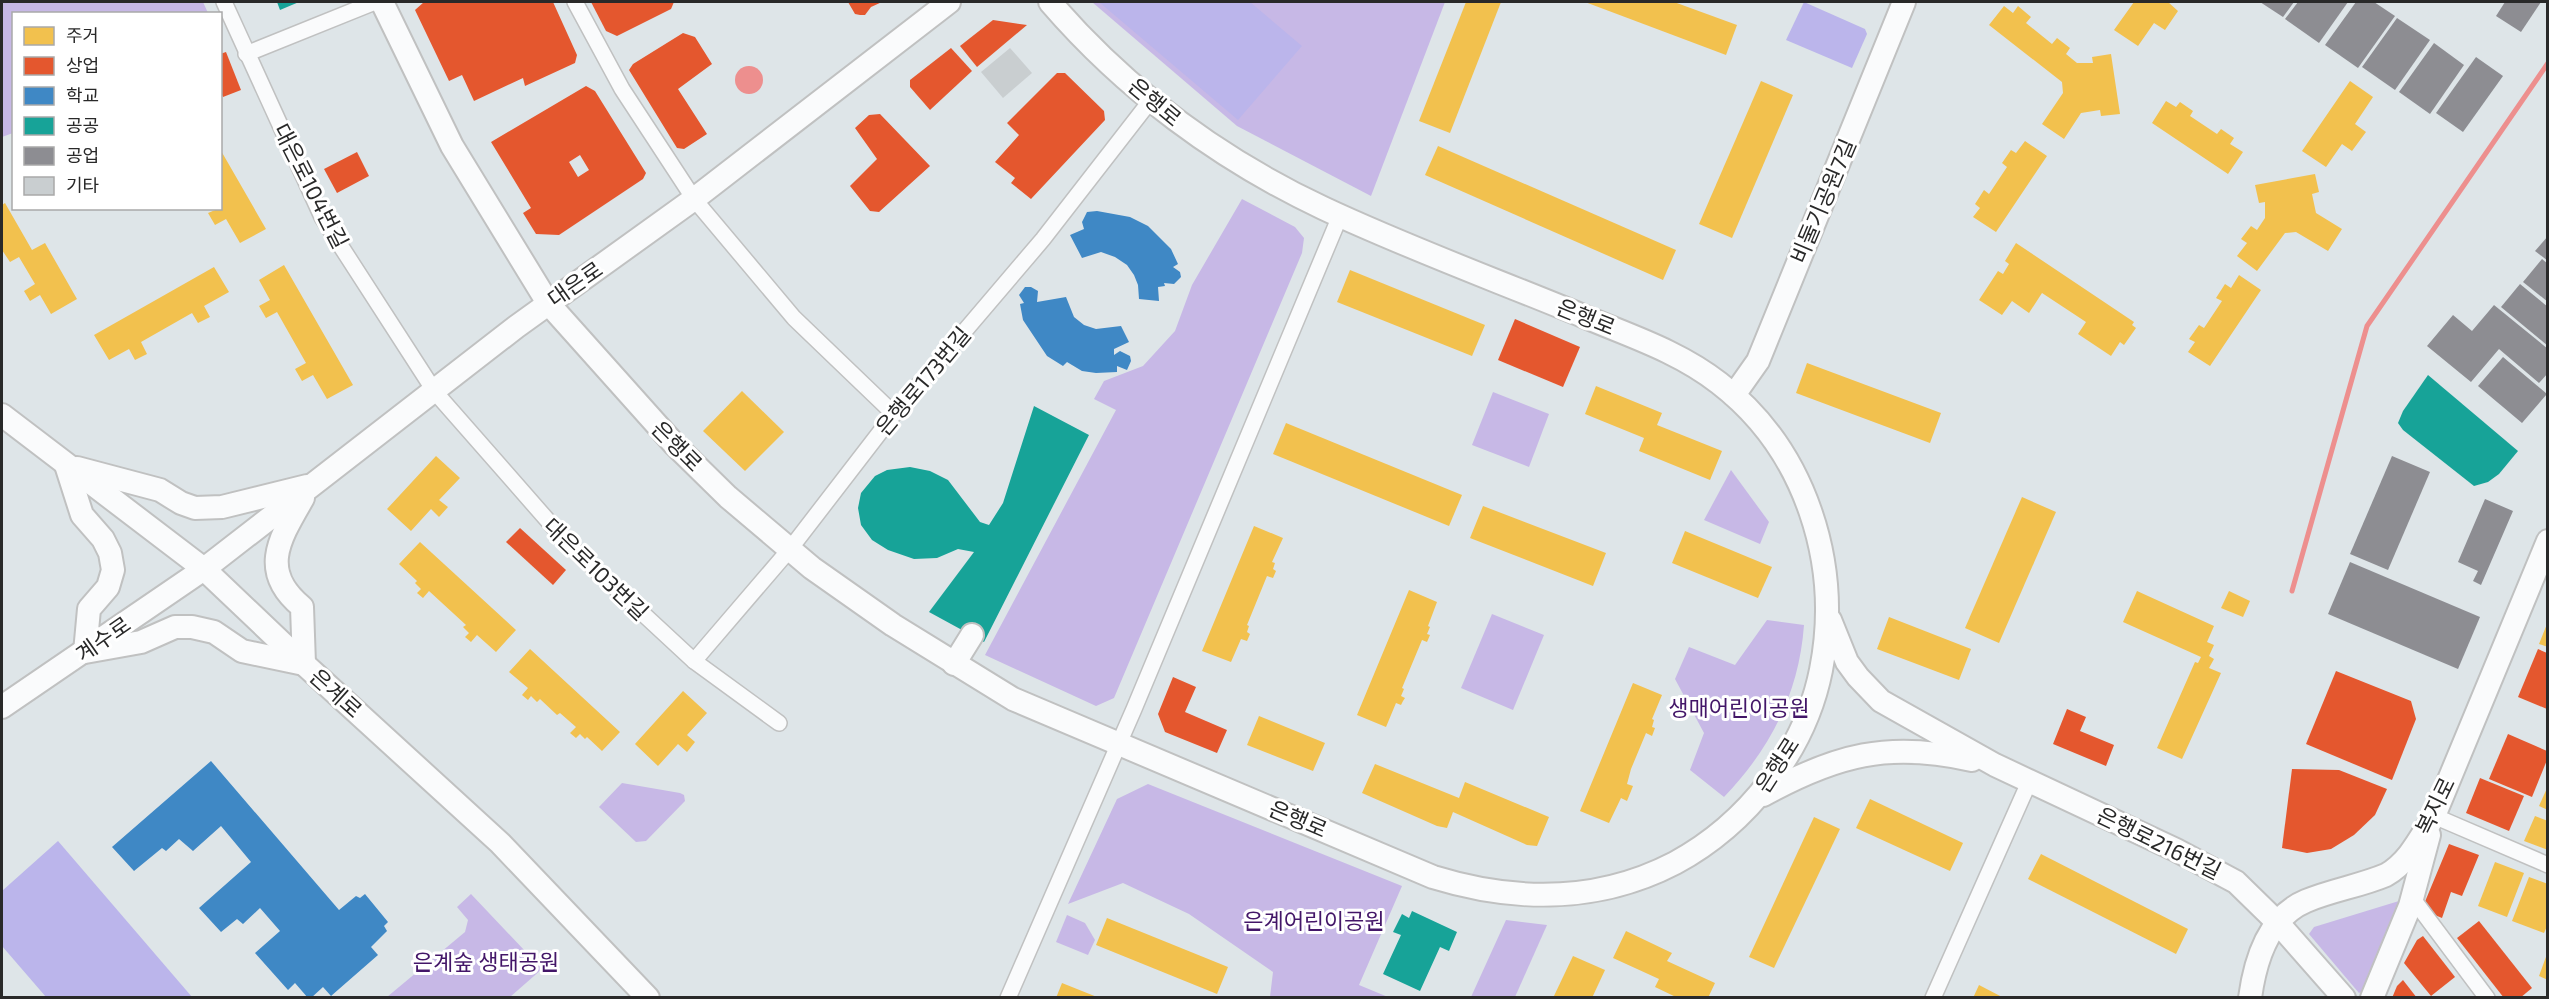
<svg xmlns="http://www.w3.org/2000/svg" width="2549" height="999" font-family="'Exo 2','Noto Sans KR',sans-serif">
<rect width="100%" height="100%" fill="#dee5e8"/>
<g fill="#c7b8e6">
<polygon points="2,2 203,2 208,13 14,14 13,133 2,137"/>
<polygon points="1092,2 1445,2 1371,196 1237,126"/>
<polygon points="1242,199 1295,227 1304,238 1302,253 1114,698 1096,706 985,655 1116,410 1094,399 1104,381 1143,366 1175,331 1192,285"/>
<polygon points="1493,392 1549,414 1529,467 1472,445"/>
<polygon points="1731,470 1769,522 1760,544 1704,520"/>
<polygon points="1492,614 1544,635 1513,710 1461,688"/>
<path d="M1767 620 1804 625C1799 693 1771 748 1724 797L1690 770 1704 733 1675 679 1689 647 1735 665Z"/>
<polygon points="622,783 680,793 684,795 685,801 646,841 636,842 599,807"/>
<polygon points="1148,784 1402,886 1359,985 1388,997 1270,997 1273,972 1189,914 1123,883 1068,904 1117,799"/>
<polygon points="471,894 542,969 510,997 387,997 465,932 468,920 457,907"/>
<polygon points="2399,901 2363,991 2359,993 2309,934 2314,927"/>
<polygon points="1067,915 1085,923 1095,940 1088,955 1056,942"/>
<polygon points="1506,920 1547,925 1515,997 1471,997"/>
</g>
<g fill="#bbb5eb">
<polygon points="1099,2 1250,2 1302,46 1238,120"/>
<polygon points="1804,2 1865,29 1867,34 1852,68 1786,40"/>
<polygon points="58,841 192,997 46,997 2,946 2,891"/>
</g>
<circle fill="#ed8f8e" cx="749" cy="80" r="14"/>
<g fill="#f2c14e">
<polygon points="1466,2 1501,2 1450,133 1419,121"/>
<polygon points="1585,2 1674,2 1737,25 1726,55"/>
<polygon points="2134,2 2168,2 2178,11 2165,30 2154,23 2138,46 2114,30"/>
<polygon points="2004,6 2013,13 2018,6 2031,17 2026,23 2052,44 2057,38 2070,48 2066,54 2077,63 2093,63 2092,57 2111,54 2120,114 2101,116 2100,110 2081,113 2064,139 2042,124 2063,93 2062,82 1989,25"/>
<polygon points="1761,81 1793,95 1732,238 1699,224"/>
<polygon points="2350,81 2373,97 2355,124 2366,132 2352,151 2342,144 2326,167 2302,151"/>
<polygon points="2166,101 2176,107 2180,102 2193,111 2190,116 2217,134 2221,129 2234,138 2230,144 2243,152 2228,174 2152,123"/>
<polygon points="2025,141 2047,156 1996,232 1973,217 1980,208 1975,204 1984,190 1989,194 2007,167 2002,163 2011,150 2016,153"/>
<polygon points="1438,146 1676,250 1663,280 1425,175"/>
<polygon points="220,149 266,229 240,243 226,219 215,225 208,213 220,208"/>
<polygon points="2315,174 2319,192 2312,194 2316,213 2342,229 2328,251 2296,232 2285,233 2257,271 2237,256 2247,243 2241,239 2251,226 2257,230 2265,218 2265,202 2259,203 2255,185"/>
<polygon points="5,203 32,250 45,243 77,299 51,314 40,295 30,301 24,291 35,284 19,257 10,262 2,250 2,205"/>
<polygon points="2016,243 2134,322 2132,325 2136,328 2124,345 2120,342 2111,356 2078,334 2086,322 2042,293 2029,313 2012,301 2002,315 1979,300 1998,271 2003,274 2009,264 2005,261"/>
<polygon points="284,265 353,385 327,399 313,375 302,381 295,369 306,363 277,312 266,318 259,306 270,300 259,280"/>
<polygon points="214,267 229,292 204,306 210,317 198,323 192,313 141,342 147,354 135,360 129,349 109,360 94,335"/>
<polygon points="1350,270 1485,325 1472,356 1337,302"/>
<polygon points="2239,275 2261,290 2210,366 2188,352 2195,342 2189,339 2199,325 2204,328 2222,301 2216,298 2225,284 2231,288"/>
<polygon points="1807,363 1941,413 1930,443 1796,393"/>
<polygon points="1596,386 1662,413 1657,425 1722,451 1710,480 1639,451 1644,438 1585,414"/>
<polygon points="742,391 784,432 745,471 703,431"/>
<polygon points="1286,423 1462,495 1449,526 1273,454"/>
<polygon points="436,456 460,478 439,500 448,507 439,517 431,509 411,531 387,509"/>
<polygon points="2022,497 2056,512 1999,643 1965,628"/>
<polygon points="1483,506 1606,553 1593,586 1470,538"/>
<polygon points="1254,526 1283,538 1272,562 1275,563 1273,569 1276,571 1273,578 1267,576 1247,625 1249,626 1247,632 1250,634 1247,641 1241,639 1231,662 1202,651"/>
<polygon points="1685,531 1772,567 1758,598 1672,563"/>
<polygon points="420,542 516,630 496,652 477,635 471,642 465,637 469,633 463,627 466,625 429,591 423,598 417,593 421,589 415,583 417,581 399,564"/>
<polygon points="1409,590 1437,602 1428,626 1430,627 1427,634 1430,635 1427,642 1422,640 1402,688 1404,689 1401,696 1405,698 1403,701 1401,705 1396,703 1386,727 1357,715"/>
<polygon points="2137,591 2214,626 2207,642 2214,645 2209,656 2214,659 2209,668 2221,673 2182,759 2157,748 2195,662 2198,663 2201,657 2123,622"/>
<polygon points="2229,591 2250,601 2243,617 2221,608"/>
<polygon points="1889,617 1971,649 1959,680 1877,649"/>
<polygon points="2547,624 2548,624 2548,647 2539,644"/>
<polygon points="530,649 620,732 602,751 587,737 585,739 580,734 576,738 570,733 576,727 560,713 557,715 540,699 537,702 531,696 528,700 522,695 528,688 509,672"/>
<polygon points="1633,683 1662,695 1652,719 1654,720 1652,727 1655,728 1652,736 1646,733 1631,769 1627,784 1633,786 1627,801 1621,798 1609,823 1580,811"/>
<polygon points="683,691 707,713 687,735 695,742 687,752 678,744 658,766 635,744"/>
<polygon points="1259,716 1325,743 1313,771 1247,745"/>
<polygon points="1375,764 1459,798 1465,782 1549,817 1537,846 1527,845 1453,812 1447,828 1437,826 1362,793"/>
<polygon points="2548,786 2548,810 2539,806"/>
<polygon points="1870,799 1963,843 1950,871 1856,828"/>
<polygon points="2535,816 2548,821 2548,850 2524,841"/>
<polygon points="1814,817 1840,829 1774,968 1749,957"/>
<polygon points="2041,854 2188,929 2176,954 2028,879"/>
<polygon points="2495,862 2524,873 2507,917 2478,906"/>
<polygon points="2529,877 2548,884 2548,924 2544,933 2512,921"/>
<polygon points="1107,918 1228,967 1217,994 1096,945"/>
<polygon points="1626,931 1672,953 1667,961 1715,983 1708,998 1678,998 1655,987 1659,979 1613,958"/>
<polygon points="2547,954 2548,954 2548,980 2539,976"/>
<polygon points="1573,956 1605,970 1592,998 1553,998"/>
<polygon points="1062,983 1097,997 1097,998 1056,998"/>
<polygon points="1979,985 2004,998 1973,998"/>
</g>
<g fill="#e4572e" fill-rule="evenodd">
<polygon points="424,2 553,2 577,55 575,63 525,86 523,78 474,101 462,75 449,81 415,10"/>
<polygon points="591,2 674,2 671,9 617,36 606,31"/>
<polygon points="848,2 882,2 871,7 865,15 860,15 855,14"/>
<polygon points="993,20 1027,25 977,67 960,46"/>
<polygon points="683,33 695,37 712,64 678,89 707,134 684,149 677,148 629,70 633,64"/>
<polygon points="951,48 972,71 930,110 910,87 910,80"/>
<polygon points="226,52 241,90 223,97 220,91 220,54"/>
<polygon points="1057,73 1065,73 1104,111 1105,120 1031,199 1011,183 1015,178 995,162 1019,135 1007,123"/>
<path d="M586 86 595 91 646 173 643 179 559 235 536 234 523 213 531 208 491 142ZM580 155 589 170 578 177 569 162Z"/>
<polygon points="880,114 930,166 879,212 870,211 850,186 877,159 855,128 869,115"/>
<polygon points="357,152 369,176 337,193 324,169"/>
<polygon points="1515,319 1580,347 1563,387 1498,360"/>
<polygon points="520,528 566,570 553,585 506,542"/>
<polygon points="2538,649 2547,653 2547,709 2518,697"/>
<polygon points="2336,671 2411,701 2416,719 2392,780 2306,744"/>
<polygon points="1173,677 1196,687 1185,712 1227,730 1217,753 1165,732 1158,714"/>
<polygon points="2067,709 2086,717 2080,731 2114,745 2106,766 2053,744"/>
<polygon points="2508,734 2547,751 2547,760 2532,797 2489,779"/>
<polygon points="2292,769 2339,770 2387,789 2375,815 2354,835 2331,849 2307,853 2282,848"/>
<polygon points="2480,778 2524,796 2509,831 2466,813"/>
<polygon points="2449,844 2479,855 2462,896 2451,892 2442,918 2430,913 2424,904"/>
<polygon points="2479,921 2532,988 2520,998 2504,998 2457,938"/>
<polygon points="2423,936 2455,977 2431,996 2404,963 2417,940"/>
<polygon points="2403,980 2417,998 2392,998 2397,986"/>
</g>
<g fill="#3f88c5">
<polygon points="1097,211 1130,217 1148,226 1171,249 1178,264 1173,267 1180,272 1181,277 1174,284 1164,283 1165,286 1158,287 1159,301 1139,299 1138,285 1134,275 1127,265 1115,257 1101,252 1082,258 1070,235 1084,229 1082,222 1087,212"/>
<polygon points="1025,287 1031,287 1038,291 1037,302 1066,297 1074,317 1084,325 1096,329 1121,326 1129,342 1114,349 1114,355 1120,351 1130,356 1131,361 1127,370 1117,366 1117,372 1096,373 1082,371 1067,362 1063,366 1047,356 1023,320 1020,304 1024,303 1019,295"/>
<polygon points="211,761 339,910 356,896 360,898 365,894 388,922 384,926 387,931 371,947 378,955 331,996 323,987 311,998 308,998 295,983 288,990 255,953 280,931 260,908 243,924 237,919 221,932 199,908 251,862 221,826 193,851 179,839 166,851 162,848 134,871 112,847"/>
</g>
<g fill="#17a398">
<polygon points="277,2 299,2 280,10"/>
<polygon points="2428,375 2518,451 2499,474 2488,482 2474,486 2403,430 2398,423 2403,411"/>
<polygon points="1034,406 1089,435 984,642 929,612 974,552 958,549 937,558 914,559 888,550 872,540 861,525 858,508 861,493 875,476 887,470 910,467 930,471 948,480 980,522 989,525 1003,503"/>
<polygon points="1412,911 1457,932 1449,951 1440,947 1420,991 1383,974 1401,935 1393,932 1402,914 1409,918"/>
</g>
<g fill="#8d8d92">
<polygon points="2260,2 2294,2 2283,17"/>
<polygon points="2298,2 2348,2 2319,43 2285,19"/>
<polygon points="2356,2 2374,2 2395,16 2358,68 2325,45"/>
<polygon points="2505,2 2541,2 2521,32 2496,16"/>
<polygon points="2397,18 2430,40 2395,90 2362,67"/>
<polygon points="2434,43 2464,65 2430,114 2399,92"/>
<polygon points="2476,57 2503,76 2463,132 2436,113"/>
<polygon points="2548,236 2548,261 2535,251"/>
<polygon points="2542,259 2548,264 2548,302 2523,282"/>
<polygon points="2520,284 2548,307 2548,346 2501,307"/>
<polygon points="2494,305 2548,349 2548,373 2539,383 2499,349 2471,382 2427,346 2453,315 2472,331"/>
<polygon points="2503,357 2547,394 2522,423 2478,386"/>
<polygon points="2392,456 2430,472 2388,570 2350,554"/>
<polygon points="2485,499 2513,511 2481,585 2473,581 2478,571 2458,562"/>
<polygon points="2350,562 2480,617 2458,669 2328,614"/>
</g>
<g fill="none" stroke-linecap="round" stroke-linejoin="round">
<polyline stroke="#ed8f8e" stroke-width="5" points="2292,591 2367,326 2548,63"/>
</g>
<polygon fill="#c9ced0" points="1010,48 1032,73 1003,98 981,72"/>
<g fill="none" stroke-linecap="round" stroke-linejoin="round">
<g stroke="#c0c1c1" stroke-width="18">
<g id="street">
<polyline points="224,2 322,217 435,392 571,547 694,661 779,723"/>
<polyline points="575,2 622,89 694,199 794,318 894,414"/>
<polyline points="246,54 375,2"/>
<polyline points="694,661 790,549 894,414 1043,239 1151,100"/>
<polyline points="2434,816 2548,865"/>
<polyline points="2413,899 2487,998"/>
<polyline points="1008,998 1134,709 1340,216"/>
<polyline points="1933,998 2030,780"/>
</g>
</g>
<g stroke="#c0c1c1" stroke-width="26">
<g id="secondary">
<path d="M382 2 452 146 548 303 675 445 728 497 812 568 893 625 1013 699 1433 877C1514 902 1598 903 1675 863 1747 824 1805 751 1821 670 1842 564 1806 450 1719 383 1678 351 1630 336 1583 316 1496 280 1408 248 1323 208 1219 159 1125 89 1050 2"/>
<polyline points="1734,395 1758,361 1904,2"/>
<polyline points="2,415 204,569 304,664 500,843 648,998"/>
<path d="M66 465 82 515 103 539 110 553 113 570 108 587 89 609 85 652 141 642 175 627H192L214 632 242 651 304 664 302 607C258 571 280 538 303 498"/>
<polyline points="77,468 160,490 181,503 195,508 222,507 307,486"/>
<polyline points="1830,620 1847,662 1858,677 1881,701 1995,765 2176,850 2236,882 2278,923 2344,998"/>
<polyline points="954,664 972,635"/>
<polyline points="2,707 204,569 516,327 694,199 949,2"/>
<path d="M1763 795C1836 755 1888 741 1972 760"/>
<path d="M2250 998C2255 961 2268 917 2306 901 2332 890 2360 886 2386 875 2409 862 2420 838 2434 816L2548 541"/>
<polyline points="2372,998 2410,906 2429,835"/>
</g>
</g>
<use href="#street" stroke="#fafbfc" stroke-width="15"/>
<use href="#secondary" stroke="#fafbfc" stroke-width="22"/>
</g>
<g text-anchor="middle" stroke-width="6" stroke-linejoin="round" paint-order="stroke">
<g font-size="22" fill="#292929" stroke="#fff">
<text transform="translate(1155 102) rotate(40)" y="8">은행로</text>
<text transform="translate(311 186) rotate(63)" y="8">대은로104번길</text>
<text transform="translate(1823 201) rotate(-67)" y="8">비둘기공원7길</text>
<text transform="translate(575 284) rotate(-35)" y="8">대은로</text>
<text transform="translate(1586 317) rotate(22)" y="8">은행로</text>
<text transform="translate(923 381) rotate(-50)" y="8">은행로173번길</text>
<text transform="translate(677 446) rotate(45)" y="8">은행로</text>
<text transform="translate(596 569) rotate(44)" y="8">대은로103번길</text>
<text transform="translate(103 639) rotate(-35)" y="8">계수로</text>
<text transform="translate(336 693) rotate(42)" y="8">은계로</text>
<text transform="translate(1777 765) rotate(-57)" y="8">은행로</text>
<text transform="translate(2435 806) rotate(-64)" y="8">복지로</text>
<text transform="translate(1298 819) rotate(23)" y="8">은행로</text>
<text transform="translate(2159 843) rotate(26)" y="8">은행로216번길</text>
</g>
<g font-size="22" fill="#431668" stroke="#fff">
<text x="1739" y="716">생매어린이공원</text>
<text x="1314" y="929">은계어린이공원</text>
<text x="486" y="970">은계숲 생태공원</text>
</g>
</g>
<rect width="2549" height="999" fill="none" stroke="#292929" stroke-width="6"/>
<rect x="12" y="12" width="210" height="198" fill="#ffffff" stroke="#a9a9a9" stroke-width="1.5"/>
<rect x="24" y="27" width="30" height="18" fill="#f2c14e" stroke="#a9a9a9" stroke-width="1.5"/>
<text x="66" y="42" font-size="18" fill="#292929">주거</text>
<rect x="24" y="57" width="30" height="18" fill="#e4572e" stroke="#a9a9a9" stroke-width="1.5"/>
<text x="66" y="72" font-size="18" fill="#292929">상업</text>
<rect x="24" y="87" width="30" height="18" fill="#3f88c5" stroke="#a9a9a9" stroke-width="1.5"/>
<text x="66" y="102" font-size="18" fill="#292929">학교</text>
<rect x="24" y="117" width="30" height="18" fill="#17a398" stroke="#a9a9a9" stroke-width="1.5"/>
<text x="66" y="132" font-size="18" fill="#292929">공공</text>
<rect x="24" y="147" width="30" height="18" fill="#8d8d92" stroke="#a9a9a9" stroke-width="1.5"/>
<text x="66" y="162" font-size="18" fill="#292929">공업</text>
<rect x="24" y="177" width="30" height="18" fill="#c9ced0" stroke="#a9a9a9" stroke-width="1.5"/>
<text x="66" y="192" font-size="18" fill="#292929">기타</text>
</svg>
